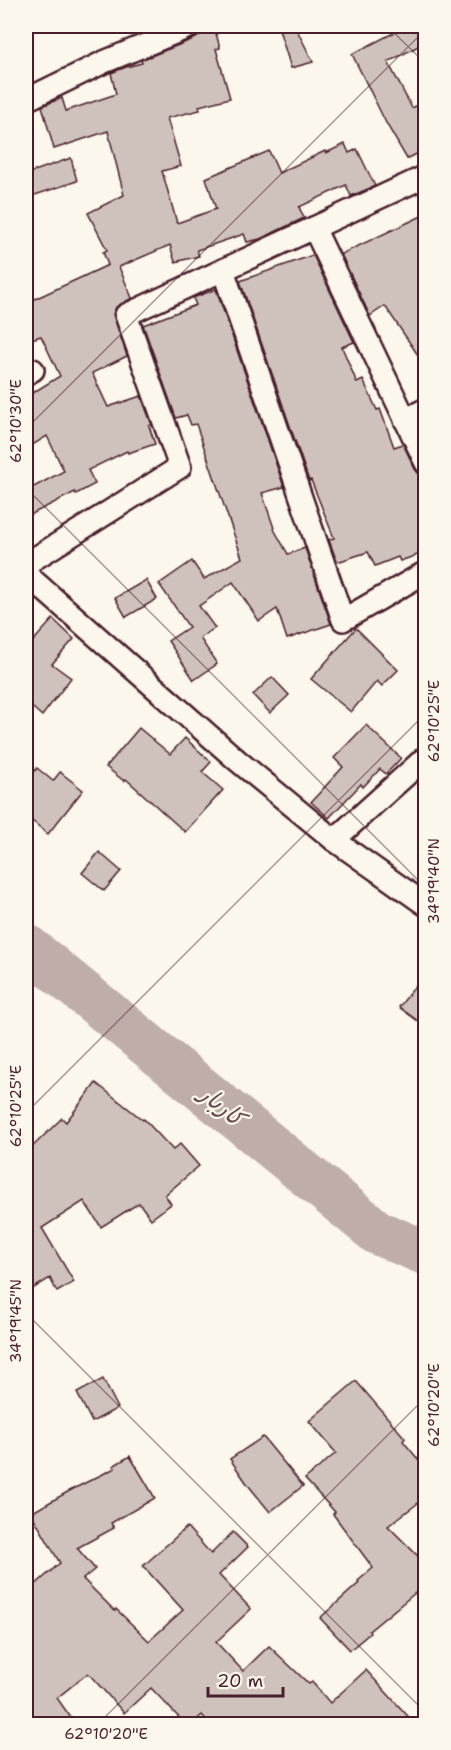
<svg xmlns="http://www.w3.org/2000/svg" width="451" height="1750" font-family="'Shantell Sans','Playpen Sans Arabic',sans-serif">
<rect width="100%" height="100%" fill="#fbf7ec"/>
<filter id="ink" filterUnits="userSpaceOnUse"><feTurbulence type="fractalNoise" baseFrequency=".0167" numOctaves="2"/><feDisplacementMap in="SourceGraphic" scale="12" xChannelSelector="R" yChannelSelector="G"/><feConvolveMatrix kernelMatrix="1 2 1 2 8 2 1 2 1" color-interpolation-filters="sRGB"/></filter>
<g filter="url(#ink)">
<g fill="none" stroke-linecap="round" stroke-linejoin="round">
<polyline stroke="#bfadaa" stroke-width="45" points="26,946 378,1233 426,1253"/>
</g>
<g fill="#cfc2bc" stroke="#4a1f2b" stroke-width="1.5">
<polygon points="214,26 220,48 216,49 230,98 199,106 200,110 167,118 181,166 162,171 177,223 216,209 206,178 269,151 279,173 325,151 326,153 345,144 349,153 357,149 375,186 351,196 346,185 299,207 304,218 260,239 247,242 244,234 197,250 199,256 175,262 170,245 119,267 132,298 116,307 113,314 127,356 92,373 108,407 141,396 152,425 149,426 155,444 128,453 127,451 88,470 95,484 76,494 75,492 26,517 26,491 64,471 47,436 26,449 26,397 60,376 41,336 26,341 26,303 108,265 103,252 107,250 88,213 124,195 108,131 54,149 42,106 62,98 66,111 116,94 111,73 126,67 142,63 141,60 196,38 201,34 203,29"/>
<polygon points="278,26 295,26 313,62 291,68"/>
<polygon points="407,26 426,26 426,42 388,62 412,108 426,101 426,149 407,159 386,123 352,54"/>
<polygon points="71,158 77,181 26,198 26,174"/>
<polygon points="426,214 426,367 385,306 370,316 341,254"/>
<polygon points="313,255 354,342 342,347 357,383 363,380 377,410 380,409 394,447 403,444 415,469 418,473 424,475 426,479 426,552 400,561 398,557 375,566 368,552 337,562 329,540 334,538 311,480 309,481 240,281"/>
<polygon points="216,289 284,487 262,493 275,531 288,554 305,548 331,624 287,639 277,609 259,621 233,582 199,606 215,628 200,638 217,664 194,680 168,641 189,627 159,584 192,561 204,579 242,558 196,424 191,425 187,415 176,418 142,322 143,325 196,305 193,298"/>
<polygon points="146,580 157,599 126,617 115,598"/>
<polygon points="53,619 74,639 52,664 71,678 42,716 26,702 26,649"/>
<polygon points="356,628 398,670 382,686 377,681 351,712 311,679"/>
<polygon points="272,677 289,695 270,713 253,695"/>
<polygon points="366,725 401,758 386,774 380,769 363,787 361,784 329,818 311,802 343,767 334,758"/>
<polygon points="139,728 170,754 185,738 211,762 202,772 223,790 185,832 126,779 124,781 106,767"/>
<polygon points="37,768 53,781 60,772 83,790 48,834 26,816 26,782"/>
<polygon points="99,852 121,871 104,891 82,873"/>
<polygon points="426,972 426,1027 399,1007"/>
<polygon points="96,1083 143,1120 144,1119 173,1150 180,1144 199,1166 165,1195 171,1204 151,1219 139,1203 101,1227 84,1201 42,1228 74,1282 57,1292 50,1278 26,1293 26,1153 62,1118 66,1122"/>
<polygon points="103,1379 118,1408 92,1422 77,1393"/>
<polygon points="356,1381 405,1438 403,1441 426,1469 426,1497 388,1526 426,1564 426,1584 369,1631 370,1633 350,1650 320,1618 359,1583 358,1581 373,1568 333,1514 335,1512 305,1479 336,1453 309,1421"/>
<polygon points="263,1437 303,1486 270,1512 248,1485 230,1459"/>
<polygon points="130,1456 155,1498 111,1523 114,1528 77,1548 95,1569 83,1579 115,1611 116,1609 149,1641 183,1610 143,1566 187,1527 211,1554 233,1532 248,1547 219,1575 251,1609 216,1642 243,1671 269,1646 309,1684 312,1682 330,1703 366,1670 416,1725 211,1725 202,1715 191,1725 186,1725 151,1688 124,1713 88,1673 57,1698 76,1725 26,1725 26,1593 60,1563 31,1513 71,1490 115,1468 113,1466"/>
</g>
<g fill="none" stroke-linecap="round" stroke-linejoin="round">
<g stroke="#4a1f2b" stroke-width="26">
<g id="minor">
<polyline points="26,100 104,62 191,26"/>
<polyline points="314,228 426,463"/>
<polyline points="223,270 343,620 426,572"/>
<polyline points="26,374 33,370"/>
<polyline points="405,420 426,409"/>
<polyline points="26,564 180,467 126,315 426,176"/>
<polyline points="26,574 238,761 334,840 426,905"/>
<polyline points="334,840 426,757"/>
</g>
</g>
<use href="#minor" stroke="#fbf7ec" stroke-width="21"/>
</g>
</g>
<path fill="none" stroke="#4a1f2b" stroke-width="1.5" stroke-opacity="0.45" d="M387 26 426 64M26 429 426 29M26 488 426 888M26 1113 426 713M26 1313 426 1713M98 1724 426 1397"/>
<g text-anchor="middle" stroke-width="4.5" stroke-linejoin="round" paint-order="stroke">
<g font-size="24" font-style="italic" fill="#6d4a51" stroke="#fbf7ec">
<text transform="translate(222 1106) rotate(39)" y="8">کاربار</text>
</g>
</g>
<rect width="451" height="1750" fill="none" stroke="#fbf7ec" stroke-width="66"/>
<path d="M208 1687v9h75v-9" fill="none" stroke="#4a1f2b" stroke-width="3"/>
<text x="217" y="1687" font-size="18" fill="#4a1f2b" stroke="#fbf7ec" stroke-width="4.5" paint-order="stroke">20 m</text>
<rect x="33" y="33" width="385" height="1684" fill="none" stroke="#4a1f2b" stroke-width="2"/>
<g font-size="15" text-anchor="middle" fill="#4a1f2b">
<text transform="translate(16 421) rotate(-90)" y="5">62°10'30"E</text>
<text transform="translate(434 721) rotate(-90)" y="5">62°10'25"E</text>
<text transform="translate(434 881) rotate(-90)" y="5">34°19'40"N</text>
<text transform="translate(16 1106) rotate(-90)" y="5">62°10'25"E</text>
<text transform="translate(16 1321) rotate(-90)" y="5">34°19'45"N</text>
<text transform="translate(434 1405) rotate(-90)" y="5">62°10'20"E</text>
<text x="106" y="1739">62°10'20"E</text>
</g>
</svg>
